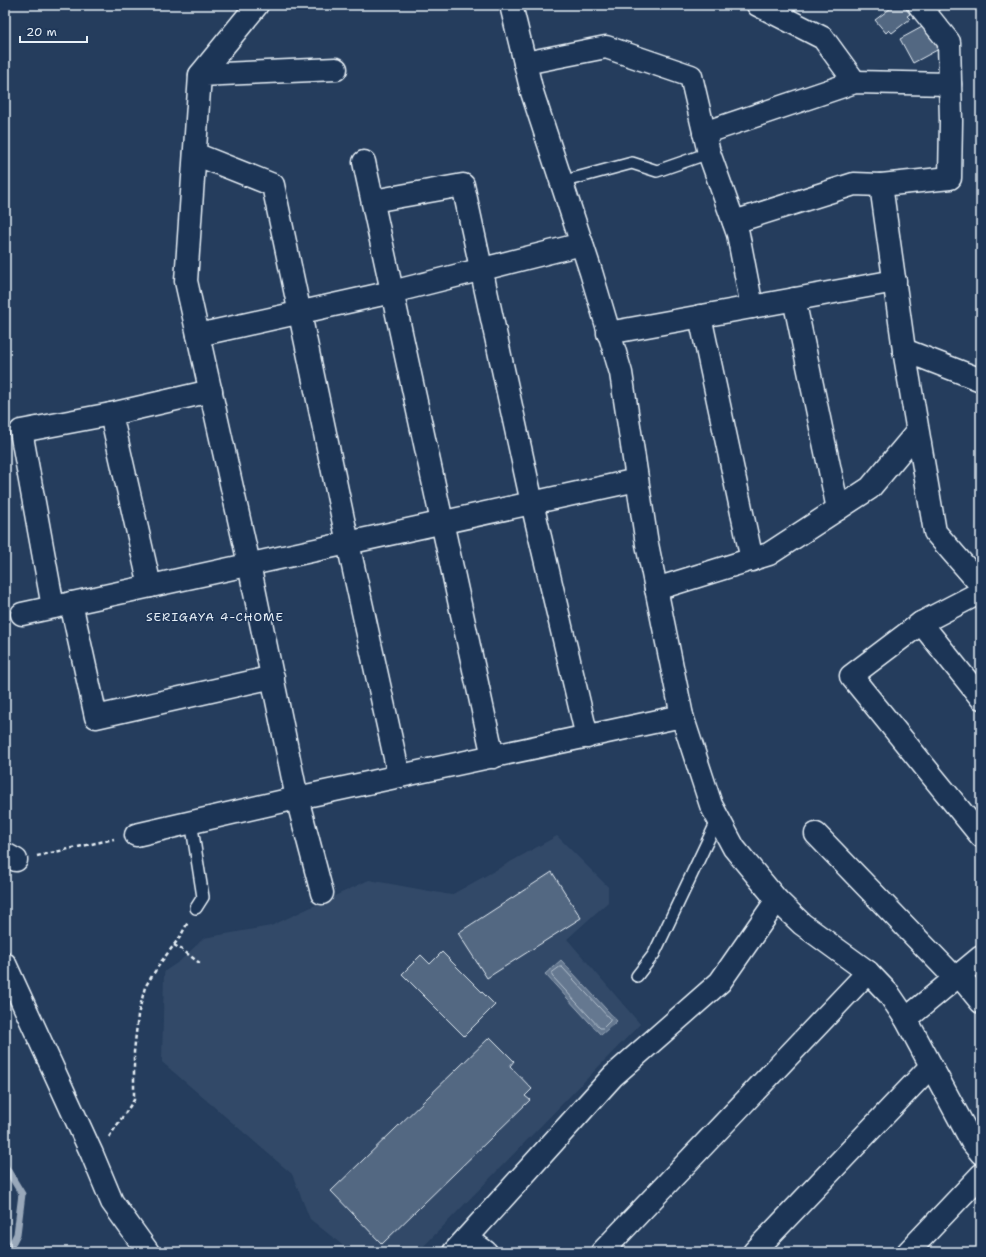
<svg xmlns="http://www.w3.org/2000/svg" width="986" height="1257" font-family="'Shantell Sans',sans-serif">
<rect width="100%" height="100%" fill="#253d5d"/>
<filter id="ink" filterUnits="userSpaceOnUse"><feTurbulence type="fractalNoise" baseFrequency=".025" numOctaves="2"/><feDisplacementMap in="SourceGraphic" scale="8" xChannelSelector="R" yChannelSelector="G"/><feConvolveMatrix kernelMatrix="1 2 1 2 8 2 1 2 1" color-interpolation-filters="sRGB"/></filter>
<g filter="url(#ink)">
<polygon fill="#334a68" points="557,836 608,887 608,902 567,939 640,1024 418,1252 351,1252 310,1219 292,1174 162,1062 164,975 165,971 180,961 204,938 271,926 369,880 451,895"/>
<polygon fill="#657890" stroke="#99a8ba" points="561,960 617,1021 601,1035 545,974"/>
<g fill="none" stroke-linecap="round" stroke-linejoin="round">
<polygon stroke="#b4c1ce" stroke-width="1" points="560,967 562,967 610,1019 610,1021 603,1028 600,1028 552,976 552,973"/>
<polyline stroke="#99a8ba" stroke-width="7" points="5,1166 22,1194 17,1234 8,1252"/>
</g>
<g fill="#536782" stroke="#e8f1f8">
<polygon points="895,5 903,5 910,14 907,16 910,19 892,33 889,30 886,33 875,20"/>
<polygon points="924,26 939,49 913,63 900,39"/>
<polygon points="552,872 581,918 487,978 458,933"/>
<polygon points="442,952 495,1005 464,1036 402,974 421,955 430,964"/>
<polygon points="490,1037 514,1061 510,1066 532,1089 525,1096 530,1100 382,1244 331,1191"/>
</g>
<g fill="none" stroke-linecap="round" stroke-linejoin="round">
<g stroke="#e8f1f8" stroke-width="14">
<g id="lane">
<polyline points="561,182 632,163 657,171 709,153"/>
<polyline points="191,821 203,897 196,908"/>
<polyline points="637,976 654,954 718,819"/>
</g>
</g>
<g stroke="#e8f1f8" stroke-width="25">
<g id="street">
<polyline points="758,5 823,38 855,82"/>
<polyline points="525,63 606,47 691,76 709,153 738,234 752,307"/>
<polyline points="200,75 257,5"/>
<polyline points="704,133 855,82 950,84"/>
<polyline points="195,154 273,185 348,543 399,776"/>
<polyline points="364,162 493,757"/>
<polyline points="881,185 904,350 935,532 981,585"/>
<polyline points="373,201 463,185 532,503 587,737"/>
<polyline points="734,222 854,184 881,185 950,178 951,121 949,42 919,5"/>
<polyline points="794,299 838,509"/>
<polyline points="700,316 752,560"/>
<polyline points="608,333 895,281"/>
<polyline points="198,335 392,292 582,244"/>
<polyline points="904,350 981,380"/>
<polyline points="111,414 150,586"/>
<polyline points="656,589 769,554 870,488 917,432"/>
<polyline points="981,592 921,623 851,676 981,836"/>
<polyline points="71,603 96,717 273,677"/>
<polyline points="53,607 21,431 111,414 211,391"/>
<polyline points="22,614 637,480"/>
<polyline points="921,623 981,698"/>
<polyline points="816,834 955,978"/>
<polyline points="136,835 297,798 682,716"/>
<polyline points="5,854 16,860"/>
<polyline points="322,893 297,798 249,564 186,281 200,75 336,69"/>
<polyline points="959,975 981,1002"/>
<polyline points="906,1019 981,957"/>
<polyline points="467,1238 486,1252"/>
<polyline points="602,1252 868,972"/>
<polyline points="754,1252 931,1066"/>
<polyline points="908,1252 981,1175"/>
</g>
</g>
<g stroke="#e8f1f8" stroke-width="25">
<g id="secondary">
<polyline points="511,5 532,92 591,272 621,373 647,544 682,716 711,805 734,848 777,900 802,924 868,972 889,994 906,1019 972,1142 981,1153"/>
<polyline points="5,964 92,1154 112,1202 148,1252"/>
<polyline points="454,1252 613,1076 720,982 777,900"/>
</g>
</g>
<g stroke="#e8f1f8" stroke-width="2.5" stroke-dasharray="4 3" stroke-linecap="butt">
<polyline points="37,856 114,839"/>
<polyline points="174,945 181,949 201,964"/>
<polyline points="109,1137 134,1100 134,1052 138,1015 145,987 161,962 180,937 188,922"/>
</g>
<use href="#lane" stroke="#1d3557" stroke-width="11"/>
<use href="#street" stroke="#1d3557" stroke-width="22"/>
<use href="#secondary" stroke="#1d3557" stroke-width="22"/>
</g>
</g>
<g text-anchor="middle" stroke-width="3" stroke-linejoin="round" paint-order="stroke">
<g font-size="12" letter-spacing="1" fill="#e8f1f8" stroke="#1d3557">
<text x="215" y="621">SERIGAYA 4-CHOME</text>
</g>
</g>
<rect width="986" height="1257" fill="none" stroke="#1d3557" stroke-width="20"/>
<rect x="10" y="10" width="966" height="1237" fill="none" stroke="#e8f1f8" stroke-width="1.5" filter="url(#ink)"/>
<path d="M20 36v6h67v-6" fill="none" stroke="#e8f1f8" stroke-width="2"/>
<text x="26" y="36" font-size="12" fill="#e8f1f8" stroke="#1d3557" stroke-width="3" paint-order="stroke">20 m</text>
</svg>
